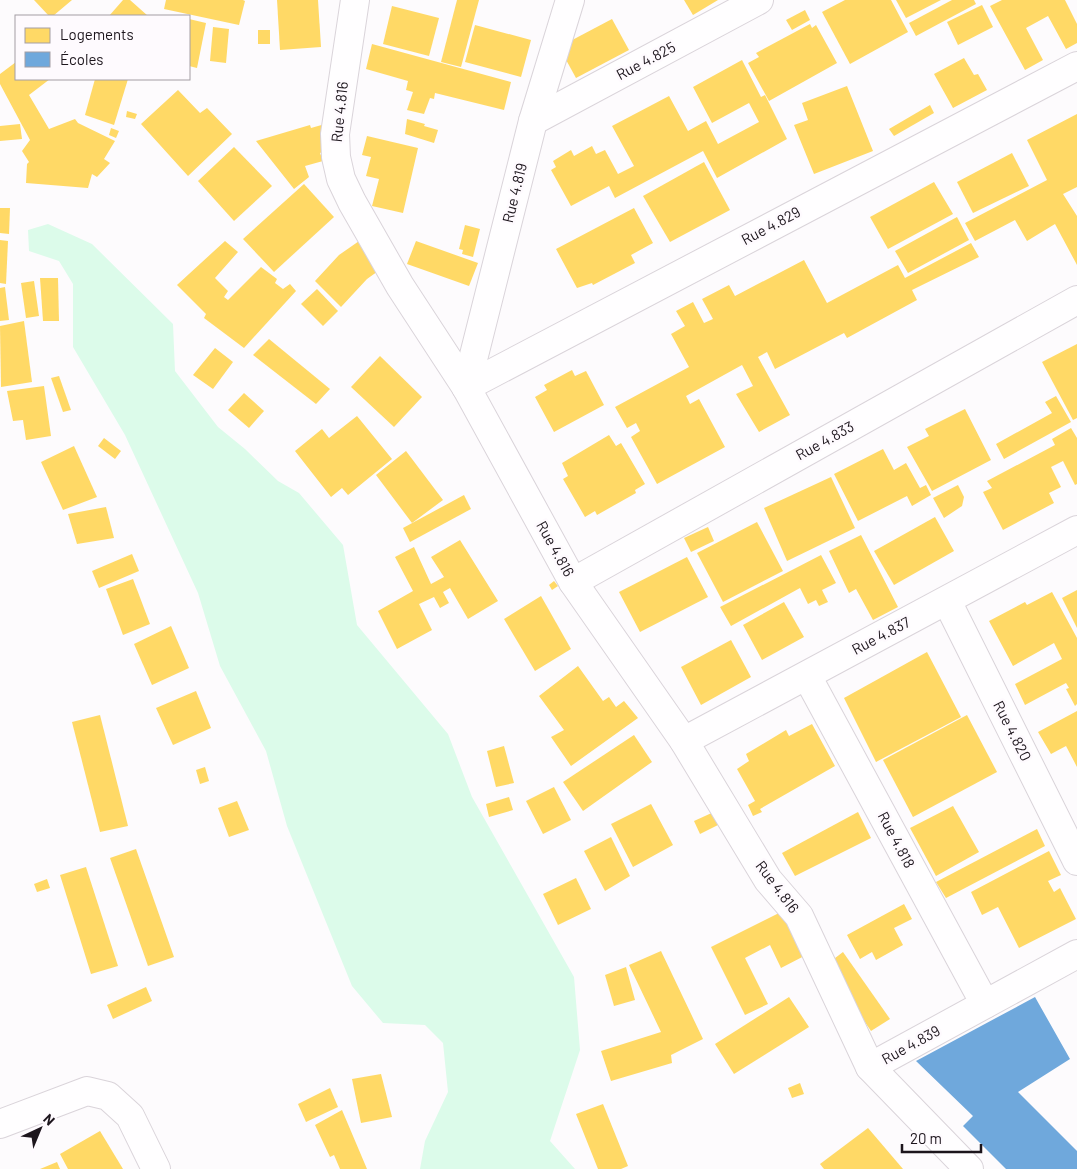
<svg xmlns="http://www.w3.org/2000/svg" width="1077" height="1169" font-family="Barlow,sans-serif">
<rect width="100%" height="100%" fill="#fdfbfd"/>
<polygon fill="#dcfbea" points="48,224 92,244 173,324 175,371 218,427 245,449 278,481 299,493 343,545 357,625 448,734 472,797 574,977 580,1050 550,1141 575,1169 420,1169 425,1141 448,1092 443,1043 425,1025 383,1023 352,986 287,826 266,751 220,666 198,593 125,435 73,347 73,284 59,261 29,251 28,230"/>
<g fill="#ffd966">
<polygon points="34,0 72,0 53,16 49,16"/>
<polygon points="123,0 130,0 148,16 109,16"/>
<polygon points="166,0 243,0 245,1 239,25 164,9"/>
<polygon points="277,0 318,0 321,47 280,50"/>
<polygon points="457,0 479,0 461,67 441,62"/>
<polygon points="684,0 718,0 693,15"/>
<polygon points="845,0 891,0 908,32 850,64 822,12"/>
<polygon points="896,0 941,0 906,18"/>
<polygon points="952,0 974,0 976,4 916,36 909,23"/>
<polygon points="1002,0 1065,0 1077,24 1077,43 1066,49 1048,16 1026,28 1043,60 1025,70 990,6"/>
<polygon points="982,5 993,27 958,45 947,22"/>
<polygon points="392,6 439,18 429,56 383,44"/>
<polygon points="805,10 810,20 792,30 786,20"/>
<polygon points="189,19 206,23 197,68 189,66"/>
<polygon points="612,19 629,50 576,78 559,47"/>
<polygon points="810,24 812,28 816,25 837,63 769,101 748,63 759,57 756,53"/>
<polygon points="475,25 531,40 521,77 465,62"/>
<polygon points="213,27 229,29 226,63 210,61"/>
<rect x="258" y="30" width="12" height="14"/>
<polygon points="372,44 511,82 504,110 435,93 434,99 430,98 424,114 407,110 413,92 406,90 408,81 366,69"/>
<polygon points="964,58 974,75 978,74 987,90 953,108 934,74"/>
<polygon points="742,60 761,97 765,95 787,139 717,178 703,151 615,198 609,186 571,206 551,170 556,167 553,161 571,150 574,156 592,146 596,154 605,150 618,174 634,166 612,126 669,96 688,131 706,121 718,144 759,122 749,103 712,123 693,87"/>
<polygon points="16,62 16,79 50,79 29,95 49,129 75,119 78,123 115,141 104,159 110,163 97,177 92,174 88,188 26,183 27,164 29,162 22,151 30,140 0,84 0,74"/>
<polygon points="95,79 128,79 114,125 85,115"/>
<polygon points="847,86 873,151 814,174 794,125 808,120 802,103"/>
<polygon points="178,90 200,113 207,108 232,134 188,176 141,124"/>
<polygon points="930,105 934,113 894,136 889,129"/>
<polygon points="127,111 137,114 135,119 126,117"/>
<polygon points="1077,114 1077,187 1063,194 1077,216 1077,265 1055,224 1027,241 1015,220 975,241 965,223 1047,180 1027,140"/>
<polygon points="407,119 425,124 424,126 438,130 434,143 405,134"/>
<polygon points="20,124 22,139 0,141 0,126"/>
<polygon points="325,124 334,147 320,153 323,161 305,166 309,177 294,189 256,141 310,125 311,128"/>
<polygon points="111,128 119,131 116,138 109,135"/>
<polygon points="367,136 418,148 403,213 372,206 379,179 366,176 371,157 362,155"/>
<polygon points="234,147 272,186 234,221 198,181"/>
<polygon points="1012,153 1029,186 973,213 957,182"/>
<polygon points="704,162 730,210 670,242 643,196"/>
<polygon points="934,182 953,214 888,249 870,217"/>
<polygon points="304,184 334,217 274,272 243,239"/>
<polygon points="0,208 10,208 9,234 0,233"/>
<polygon points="634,208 653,243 631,255 635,263 593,285 592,283 577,288 556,249"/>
<polygon points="957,217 969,240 908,273 895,251"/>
<polygon points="465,225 480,229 473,257 462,254 463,250 459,249"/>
<polygon points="362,239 381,269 367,279 341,307 315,281 339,255"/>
<polygon points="0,240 8,241 6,284 0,283"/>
<polygon points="225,241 238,252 215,278 228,291 224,297 228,300 261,267 277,279 275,283 283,289 290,284 296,291 244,348 204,318 206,314 177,285"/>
<polygon points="416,241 478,263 469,286 407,264"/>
<polygon points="971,243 979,257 912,290 917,300 847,338 844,333 775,369 767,352 758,357 790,415 759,432 736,394 753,386 742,365 686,396 690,404 699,399 725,447 657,484 631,437 640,431 636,423 627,428 615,407 689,367 671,334 685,326 676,311 693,302 704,323 713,319 702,299 729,285 735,296 804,260 827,303 898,265 905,278"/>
<polygon points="40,278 58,278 59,321 43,321"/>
<polygon points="34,281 39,316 26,318 21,283"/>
<polygon points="5,287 9,320 0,321 0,288"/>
<polygon points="317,289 338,311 323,326 301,304"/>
<polygon points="24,321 32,382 1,387 0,326"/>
<polygon points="269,339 330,389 316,404 253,355"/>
<polygon points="1077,344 1077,418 1073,420 1042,362"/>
<polygon points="215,348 233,362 213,389 193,375"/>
<polygon points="380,356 422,397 394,427 351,387"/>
<polygon points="572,370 575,376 586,371 604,405 554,432 535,397 547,390 544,385"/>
<polygon points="59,376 71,410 63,412 51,378"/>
<polygon points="44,386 51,436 26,440 23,420 13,421 7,391"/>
<polygon points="244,393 264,411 249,428 228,410"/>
<polygon points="1056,396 1071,422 1004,459 996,444 1052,413 1045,402"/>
<polygon points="965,409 991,460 932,491 907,447 929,436 925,429"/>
<polygon points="357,416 392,459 348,495 342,488 331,497 295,451 322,429 329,438"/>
<polygon points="1071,428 1077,438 1077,484 1075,485 1063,461 1051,467 1061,487 1049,493 1054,503 1003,530 983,492 992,488 987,481 1055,445 1052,439"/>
<polygon points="609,435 616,446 621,443 645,484 635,490 636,493 597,515 595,511 585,517 563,479 568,476 562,463"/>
<polygon points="104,438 121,451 115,459 98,446"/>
<polygon points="74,446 97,497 63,510 41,462"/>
<polygon points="883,449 894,470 906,463 920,488 926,485 931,495 912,506 907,496 858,521 834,474"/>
<polygon points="406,451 443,500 412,523 376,475"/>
<polygon points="831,477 855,528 787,561 764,508"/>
<polygon points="958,485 964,497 962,506 944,518 933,498"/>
<polygon points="464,495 471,509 410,542 403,528"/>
<polygon points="106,507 114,538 77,544 68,514"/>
<polygon points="935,517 954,551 894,585 874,551"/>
<polygon points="757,522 783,571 723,602 697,553"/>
<polygon points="708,527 714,541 691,552 684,538"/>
<polygon points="861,535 898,607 873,620 856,589 849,593 829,551"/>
<polygon points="460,540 498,601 468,619 450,588 443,592 449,603 440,608 434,597 419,604 432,630 397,649 378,611 413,591 395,557 414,547 431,584 444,577 431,557"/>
<polygon points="132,554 139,571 99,588 92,571"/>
<polygon points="821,555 836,583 822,590 828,602 819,606 816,600 808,604 800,588 731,626 720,607"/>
<polygon points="687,557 708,597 640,632 619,592"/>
<polygon points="133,579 150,624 123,635 106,589"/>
<polygon points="554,581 558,586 552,590 549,585"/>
<polygon points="1077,590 1077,628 1062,598"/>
<polygon points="1052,592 1077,638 1077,704 1075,706 1066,689 1069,688 1066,683 1025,705 1015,684 1062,659 1054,643 1013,666 989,621 1025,602 1027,605"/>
<polygon points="541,596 571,649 535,671 504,619"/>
<polygon points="784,602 804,637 762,660 743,625"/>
<polygon points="171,626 189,668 152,685 134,644"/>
<polygon points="731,640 751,677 701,705 681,667"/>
<polygon points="927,652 961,717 876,762 844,698"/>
<polygon points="578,666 603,701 609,697 616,707 624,701 638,718 571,766 551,737 564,730 539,696"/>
<polygon points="196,691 211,728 173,745 156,708"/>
<polygon points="1077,711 1077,767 1066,746 1051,754 1038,732"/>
<polygon points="100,715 128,826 100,832 72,722"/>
<polygon points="967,715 997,772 913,817 883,760"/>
<polygon points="812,724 835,766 760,809 762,812 753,816 748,805 755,801 737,769 749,761 746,754 786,730 789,736"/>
<polygon points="634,735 652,762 583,811 563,782"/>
<polygon points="504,746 514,783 496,787 487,751"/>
<polygon points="205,767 209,781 200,784 196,770"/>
<polygon points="554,787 571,820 543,834 526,801"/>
<polygon points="509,797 513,810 489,817 486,804"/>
<polygon points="237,801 249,830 229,837 218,808"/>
<polygon points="651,804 673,845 633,867 611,824"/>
<polygon points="953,806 979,852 936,876 910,828"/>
<polygon points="716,811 722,823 700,834 694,821"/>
<polygon points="858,812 871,838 795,876 782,853"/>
<polygon points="1037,829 1045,846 946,898 936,882"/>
<polygon points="611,837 630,876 605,891 584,851"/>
<polygon points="136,849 174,957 148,966 110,858"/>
<polygon points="1049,851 1061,875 1048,881 1054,892 1060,888 1076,919 1019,948 998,907 982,915 971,892"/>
<polygon points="86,867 118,966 91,974 60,875"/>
<polygon points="576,878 591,909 558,925 543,894"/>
<polygon points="47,879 50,888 37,892 34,884"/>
<polygon points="904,904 912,919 894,928 903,945 876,960 872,952 860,959 847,935"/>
<polygon points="785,910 810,953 781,968 770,945 745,958 768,1004 745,1015 711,947"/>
<polygon points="661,951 703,1039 671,1055 672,1063 611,1081 601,1051 661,1032 629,965"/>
<polygon points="843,952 890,1019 871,1031 826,965"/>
<polygon points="626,967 635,1000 614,1006 605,975"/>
<polygon points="146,987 152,1001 113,1019 107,1005"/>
<polygon points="789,997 809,1027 734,1074 715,1044"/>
<polygon points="381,1074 392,1117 361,1123 352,1079"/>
<polygon points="800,1083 804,1094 792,1098 788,1088"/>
<polygon points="330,1088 338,1107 306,1122 298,1104"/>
<polygon points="603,1104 628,1166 621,1169 598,1169 576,1114"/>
<polygon points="342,1110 367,1169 340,1169 334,1155 330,1157 315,1125"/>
<polygon points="868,1128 903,1169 824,1169 820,1164"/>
<polygon points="100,1131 123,1169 68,1169 60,1154"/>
<polygon points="57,1162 60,1169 40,1169"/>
</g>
<polygon fill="#6fa8dc" points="1035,997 1070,1059 1018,1092 1077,1151 1077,1169 1006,1169 963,1126 973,1116 916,1061"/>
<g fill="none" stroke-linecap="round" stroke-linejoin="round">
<g stroke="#dad4da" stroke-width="30">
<g id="minor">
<polyline points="355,0 335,134 336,157 341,179 352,202 400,286 466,387 573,582 684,741 768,880 799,916 870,1067"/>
<polyline points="533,121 759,0"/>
<polyline points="466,387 1077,66"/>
<polyline points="466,387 533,121 570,0"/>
<polyline points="573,582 1077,300"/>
<polyline points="947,601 1077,861"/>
<polyline points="807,676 985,1004"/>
<polyline points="684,741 1077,530"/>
<polyline points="0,1124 87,1091 108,1096 130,1116 156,1169"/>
<polyline points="969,1169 870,1067 1077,954"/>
</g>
</g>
<use href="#minor" stroke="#fffeff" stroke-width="28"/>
</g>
<g text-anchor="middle" stroke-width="5" stroke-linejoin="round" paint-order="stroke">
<g font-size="15" fill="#1c151c" stroke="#fefafe">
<text transform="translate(646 61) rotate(-28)" y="5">Rue 4.825</text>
<text transform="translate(340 112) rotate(-84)" y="5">Rue 4.816</text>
<text transform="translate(515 193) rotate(-76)" y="5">Rue 4.819</text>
<text transform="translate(771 226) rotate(-28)" y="5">Rue 4.829</text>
<text transform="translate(825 441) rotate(-29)" y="5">Rue 4.833</text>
<text transform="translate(555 549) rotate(61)" y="5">Rue 4.816</text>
<text transform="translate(881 636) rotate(-28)" y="5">Rue 4.837</text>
<text transform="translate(1012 731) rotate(63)" y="5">Rue 4.820</text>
<text transform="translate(896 840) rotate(62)" y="5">Rue 4.818</text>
<text transform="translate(777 887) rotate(53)" y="5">Rue 4.816</text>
<text transform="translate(911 1045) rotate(-29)" y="5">Rue 4.839</text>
</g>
</g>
<rect x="15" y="15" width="175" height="65" fill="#fefafe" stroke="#a49ea4"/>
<rect x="25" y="28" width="25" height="15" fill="#ffd966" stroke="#a49ea4"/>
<text x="60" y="40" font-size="15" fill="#1c151c">Logements</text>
<rect x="25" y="52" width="25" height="15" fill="#6fa8dc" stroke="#a49ea4"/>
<text x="60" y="65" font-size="15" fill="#1c151c">Écoles</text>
<g transform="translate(40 1129) rotate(44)" stroke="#fefafe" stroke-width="4" paint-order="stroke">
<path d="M0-4L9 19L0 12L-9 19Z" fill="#1c151c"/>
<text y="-8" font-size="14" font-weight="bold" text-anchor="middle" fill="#1c151c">N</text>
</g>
<path d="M902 1144v8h79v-8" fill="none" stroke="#1c151c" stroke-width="2.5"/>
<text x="910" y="1144" font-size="15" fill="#1c151c" stroke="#fefafe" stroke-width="4" paint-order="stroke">20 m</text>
</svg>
